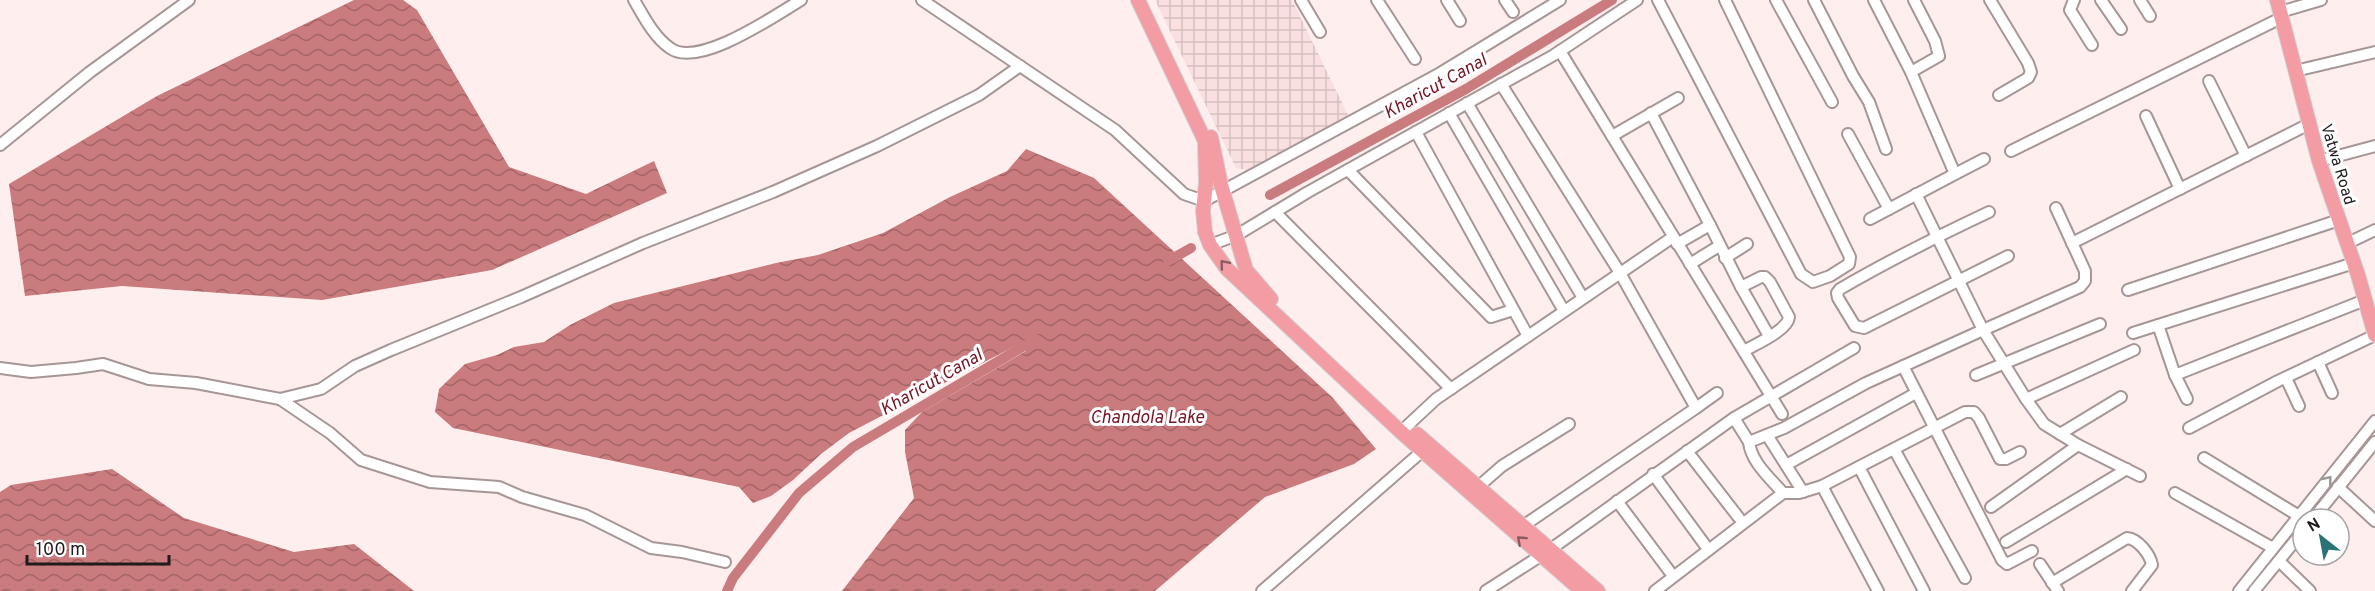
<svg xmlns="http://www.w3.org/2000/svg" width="2375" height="591" font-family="Overpass,sans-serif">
<defs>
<pattern id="industrial-grid" width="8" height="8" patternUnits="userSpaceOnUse" patternTransform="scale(1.5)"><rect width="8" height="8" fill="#f9dfdf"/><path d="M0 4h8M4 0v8" fill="none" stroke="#d5bfbf"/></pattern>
<pattern id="water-waves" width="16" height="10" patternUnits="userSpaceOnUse" patternTransform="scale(1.5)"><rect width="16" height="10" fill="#ca7b7e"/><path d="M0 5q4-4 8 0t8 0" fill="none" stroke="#a46466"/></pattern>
</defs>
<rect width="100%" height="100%" fill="#fee"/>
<polygon fill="url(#industrial-grid)" points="1155,0 1292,0 1348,115 1247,170 1236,168"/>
<g fill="url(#water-waves)">
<polygon points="354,0 403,0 417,10 509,167 586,194 654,161 667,193 492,270 322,300 122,286 25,296 9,184 157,96"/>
<polygon points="1026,149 1094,178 1332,397 1376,449 1354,464 1265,497 1155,591 842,591 914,498 905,452 905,430 922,412 1026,351 1023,342 849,433 821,454 793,480 771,496 753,503 739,487 453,428 435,412 439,389 465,364 497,355 514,347 544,342 570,325 614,303 776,263 818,255 883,233 950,197 1007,171"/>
<polygon points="112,469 184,518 294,552 354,544 414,591 0,591 0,492 11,485"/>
</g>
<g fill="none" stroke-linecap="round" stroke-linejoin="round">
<g stroke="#ca7b7e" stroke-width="10">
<polyline points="1270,195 1466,89 1612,0"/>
<polyline points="1168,261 1191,248"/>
<polyline points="727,591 733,578 799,493 853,447 1036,339"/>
</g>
<g stroke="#a69796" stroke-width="14">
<g id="minor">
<path d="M634 0C644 17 654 37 670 48 698 69 774 16 801 0"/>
<polyline points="922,0 1115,130 1184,194 1204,201 1437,75 1560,0"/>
<polyline points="1301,0 1320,32"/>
<polyline points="1377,0 1415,59"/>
<polyline points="1447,0 1460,21"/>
<polyline points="1505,0 1513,12"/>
<polyline points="1658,0 1801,274 1813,282 1830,276 1849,264 1850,257 1725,0"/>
<polyline points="1776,0 1832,102"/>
<polyline points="1814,0 1853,76 1869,102 1886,149"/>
<polyline points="1874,0 1911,72 1955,174 1984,159"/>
<polyline points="1990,0 2028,63 2031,72 2028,78 1999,95"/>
<polyline points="2074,0 2070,10 2092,45"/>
<polyline points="2101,0 2121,29"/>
<polyline points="2140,0 2150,16"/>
<polyline points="2280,12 2321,0"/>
<polyline points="1560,51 1782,414"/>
<polyline points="2295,71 2375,52"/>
<polyline points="1911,72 1939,56 1935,41 1914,0"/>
<polyline points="2209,81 2246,156"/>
<polyline points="1501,84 1620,273 1696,408 1523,526"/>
<polyline points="1467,103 1583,298"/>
<polyline points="1449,113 1564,311"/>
<polyline points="1651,113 1710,225"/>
<polyline points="2146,116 2180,189"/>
<polyline points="1416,132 1528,336"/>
<polyline points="1848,134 1889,209"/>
<polyline points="1612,136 1678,98"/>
<polyline points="0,145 90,72 189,0"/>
<polyline points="2011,151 2281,18"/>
<polyline points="2319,161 2375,146"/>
<polyline points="1348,170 1491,317 1513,310"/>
<polyline points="2056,208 2085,271 2085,281 2080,287 1983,330 2026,399 2044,424 2078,445 2140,476"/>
<polyline points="1275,212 1451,389"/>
<path d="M1989 212C1938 236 1888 261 1840 289L1837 293 1838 298 1855 326 1864 328 2008 256"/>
<polyline points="1870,219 1955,174"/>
<polyline points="2072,243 2309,124"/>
<polyline points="2348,243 2375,230"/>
<path d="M1677 244 1710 225 1741 287 1761 277H1765L1770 282 1789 317C1788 330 1756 344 1744 351"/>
<polyline points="1210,245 1237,235 1308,192 1554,55 1637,0"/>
<polyline points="1725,258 1747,244"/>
<polyline points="1690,264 1719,246"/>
<polyline points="1741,287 1769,336"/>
<polyline points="2128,290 2339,220"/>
<polyline points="2158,325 2175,375 2187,399"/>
<polyline points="2133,333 2354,263"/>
<polyline points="2318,362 2332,393"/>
<polyline points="1903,366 2002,560 2007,564 2032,551"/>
<polyline points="0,368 31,372 76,368 103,364 149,379 196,383 280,399"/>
<polyline points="1976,375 2100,324"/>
<polyline points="2175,375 2365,300"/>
<polyline points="2286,378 2299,406"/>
<polyline points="2026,399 2134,350"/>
<polyline points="1696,408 1717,393"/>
<polyline points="1734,418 1854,348"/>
<polyline points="1407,426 1436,399 1673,237"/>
<polyline points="2189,428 2278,381 2375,335"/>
<polyline points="2060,434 2121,397"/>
<polyline points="1767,435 1803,492"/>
<path d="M1749 442C1751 462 1770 478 1783 493H1799L1822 486 1965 412H1974L1979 418 2000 459H2006L2020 452"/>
<polyline points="1894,449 1965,578"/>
<polyline points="1687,451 1739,518"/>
<polyline points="2204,458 2299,516"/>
<polyline points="1786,465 1916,393"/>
<polyline points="1859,467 1924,591"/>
<polyline points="1653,474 1705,545"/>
<polyline points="1822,486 1878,591"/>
<polyline points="1478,487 1502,466 1569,424"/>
<polyline points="2338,487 2375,521"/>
<polyline points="2175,493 2273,548"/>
<polyline points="1617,501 1670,572"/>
<polyline points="1991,507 2078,445"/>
<polyline points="2313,519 2375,442"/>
<polyline points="2006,542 2127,469"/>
<polyline points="2279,561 2310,591"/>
<polyline points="725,562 682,552 651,548 585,515 522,497 499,487 430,482 361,460 330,433 280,399 321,389 355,366 391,350 521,297 643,243 773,192 877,146 979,95 1020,66"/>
<polyline points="2040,564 2058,591"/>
<path d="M2052 583 2127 538C2138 539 2150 554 2152 565L2132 591"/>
<polyline points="1262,591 1427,447"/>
<polyline points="1486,591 1551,549 1734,418 1749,442 1784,428 1866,383 1983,330 1916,194"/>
<polyline points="1655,591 1783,493"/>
<polyline points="2239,591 2375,421"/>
<polyline points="2254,591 2303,531"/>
</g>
</g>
<g stroke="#d3d1d1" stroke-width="16">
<g id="major">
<polyline points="1138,0 1205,141 1206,183 1203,211 1205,232 1210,245 1227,269 1401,432 1582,591"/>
<polyline points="2277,0 2319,161 2358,275 2375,335"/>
<polyline points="1211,137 1221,185 1246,270 1271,299"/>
<polyline points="1417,434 1598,591"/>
</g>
</g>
<use href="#minor" stroke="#fff" stroke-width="10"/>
<use href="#major" stroke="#f39ca4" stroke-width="14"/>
</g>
<defs><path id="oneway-chevron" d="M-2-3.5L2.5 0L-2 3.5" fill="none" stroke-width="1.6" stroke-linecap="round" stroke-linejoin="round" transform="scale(1.5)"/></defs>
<g stroke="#8a5c60">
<use href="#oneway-chevron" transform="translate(1224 264) rotate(-130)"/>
<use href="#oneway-chevron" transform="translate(1521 540) rotate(-138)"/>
</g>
<use stroke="#9b9898" href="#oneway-chevron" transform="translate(2328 480) rotate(-51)"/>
<g text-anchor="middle" stroke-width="6" stroke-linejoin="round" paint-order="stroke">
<g font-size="16" fill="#211b1b" stroke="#fff">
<text transform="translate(2339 164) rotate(73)" y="6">Vatwa Road</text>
</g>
<g font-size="18" font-style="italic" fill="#751625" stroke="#fff">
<text transform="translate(1435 86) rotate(-29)" y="6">Kharicut Canal</text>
<text transform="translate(931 382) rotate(-30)" y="6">Kharicut Canal</text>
<text x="1147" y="423">Chandola Lake</text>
</g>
</g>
<g transform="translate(2321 537) rotate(329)"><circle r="28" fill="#ffffff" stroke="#a6a4a4" stroke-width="1.5"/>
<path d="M0-4.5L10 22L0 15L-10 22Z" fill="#297375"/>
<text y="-9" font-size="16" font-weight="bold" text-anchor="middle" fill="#211b1b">N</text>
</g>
<path d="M27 555v9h142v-9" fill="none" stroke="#211b1b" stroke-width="3"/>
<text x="36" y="555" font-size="18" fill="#211b1b" stroke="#ffffff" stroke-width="4.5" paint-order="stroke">100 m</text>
</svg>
